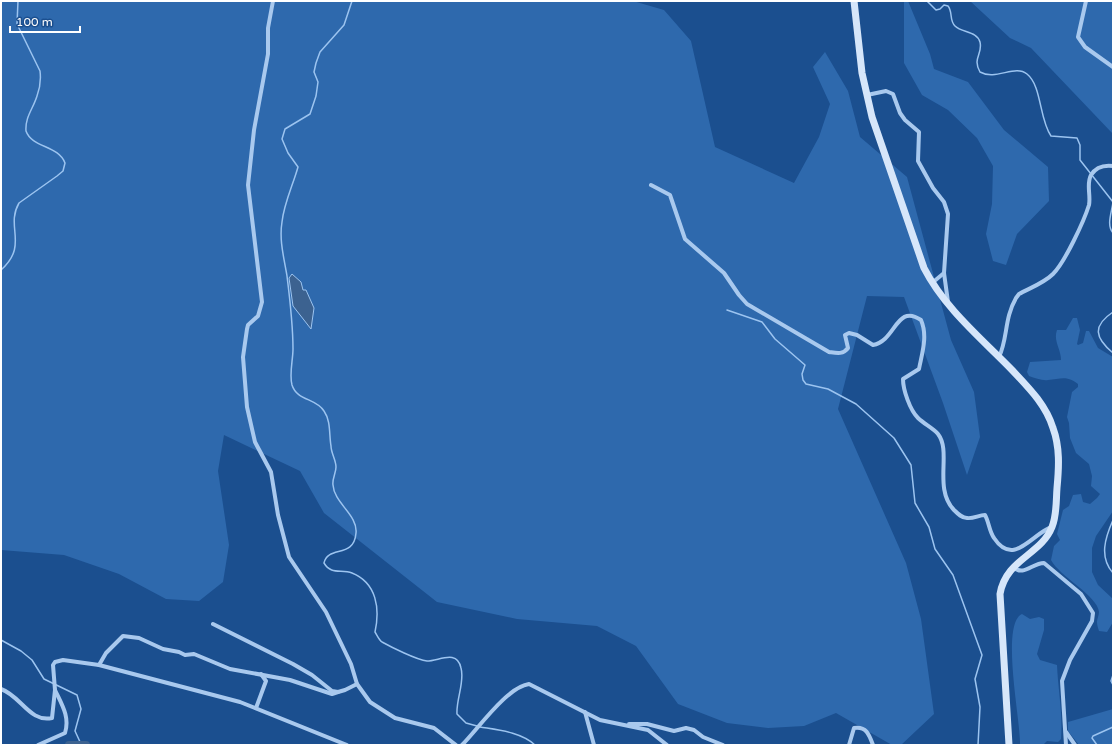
<svg xmlns="http://www.w3.org/2000/svg" width="1114" height="746" font-family="'Varela Round',sans-serif">
<rect width="100%" height="100%" fill="#1b4f8f"/>
<g fill="#2e69ad">
<polygon points="1,1 633,1 664,10 691,41 715,147 794,183 819,137 830,104 813,67 825,52 848,91 860,137 907,177 951,340 974,392 980,437 967,475 943,403 904,297 867,296 838,409 906,563 921,619 934,714 901,745 892,745 836,713 804,726 768,728 727,723 678,704 636,646 597,626 517,619 437,602 324,513 300,471 224,435 218,471 229,545 223,582 199,601 166,599 119,574 64,555 1,550"/>
<polygon points="904,1 908,1 930,54 934,69 968,82 1004,130 1048,167 1049,201 1017,234 1006,265 993,261 986,234 992,204 993,166 977,138 948,110 922,95 904,63"/>
<polygon points="970,1 1113,1 1113,134 1031,48 1010,38"/>
<path d="M1073 318H1077L1080 330 1077 344 1078 345 1083 343 1086 331H1089L1098 348 1113 357V511L1096 536 1092 548V572L1098 585 1113 599V622L1107 632 1099 631C1098 628 1097 625 1097 622 1097 619 1099 615 1099 612 1098 596 1059 576 1051 560L1054 546 1060 540 1057 534 1063 510 1069 506 1073 495 1081 494 1083 502 1090 504 1097 498 1100 494 1091 486 1092 476 1089 464 1076 453 1070 438 1069 423 1067 417 1072 392 1078 387V384C1067 375 1060 379 1048 380 1043 381 1035 378 1029 376L1027 372 1030 362 1061 360C1061 349 1053 341 1057 330H1066Z"/>
<path d="M1022 614 1030 619 1039 617 1044 619V630L1037 654 1040 660 1057 665C1058 689 1063 714 1061 739L1058 742 1047 741 1043 745H1020C1021 722 1000 624 1022 614Z"/>
<polygon points="1113,709 1113,745 1079,745 1068,731 1068,722"/>
</g>
<polygon fill="#3c6290" stroke="#9cc4f0" points="292,274 301,282 303,290 306,290 314,308 311,329 293,306 289,278"/>
<g fill="none" stroke-linecap="round" stroke-linejoin="round">
<g stroke="#9cc4f0" stroke-width="1.5">
<path d="M352 1 344 25 320 52 316 63 314 72 318 82 316 96 310 114 285 129 282 139 288 153 298 167C293 185 284 203 282 222 279 240 284 258 287 276 290 300 293 325 293 349 293 360 289 374 292 385 297 401 316 398 324 411 331 421 329 435 331 446 331 453 336 460 336 467 336 473 332 479 333 485 334 503 358 515 356 533 354 559 328 545 324 563 331 575 341 569 352 573 377 583 380 609 375 632 377 635 379 640 382 642 391 647 417 660 427 661 439 661 457 649 461 668 465 682 456 699 457 714L466 723 477 726"/>
<path d="M927 1 936 10 940 9 944 5 948 6C953 12 949 20 955 26 962 33 977 31 980 42 983 54 972 58 980 72 996 81 1015 64 1027 74 1042 86 1039 119 1051 136L1077 138 1080 145V160L1113 202C1112 212 1106 225 1113 233"/>
<path d="M1 270C29 245 5 227 19 203L57 176 63 171 65 163C58 145 32 148 26 131 25 117 33 109 37 96 40 88 41 79 40 71L17 24 18 1"/>
<polyline points="727,310 762,322 775,339 805,365 802,374 803,380 806,384 828,389 856,404 894,438 911,465 915,503 929,527 935,549 953,575 982,655 975,679 980,707 978,745"/>
<path d="M1113 312C1092 326 1095 338 1113 353"/>
<path d="M1113 520C1105 538 1099 557 1113 573"/>
<polyline points="1,640 21,651 32,660 44,679 77,695 81,709 75,731 81,744"/>
<polyline points="1113,675 1111,681 1113,685"/>
<path d="M480 727C498 730 521 732 535 745"/>
<polyline points="1097,745 1092,738 1093,736 1113,727"/>
</g>
<polyline stroke="#3c6290" stroke-width="8" points="69,745 86,745"/>
<g stroke="#a9c9ee" stroke-width="4">
<polyline points="273,1 268,28 268,54 254,130 248,185 262,302 258,316 248,325 247,329 243,357 247,407 255,442 271,472 278,515 289,557 326,612 351,664 357,684 370,702 395,718 434,728 456,745"/>
<polyline points="1086,1 1078,37 1085,47 1113,67"/>
<polyline points="867,95 886,91 893,94 900,113 905,120 919,132 918,161 933,188 944,202 948,214 944,273 948,302"/>
<path d="M651 185 670 195 685 239 724 273 739 295 747 304 829 352C836 353 843 355 848 348L845 335 849 333 857 335 873 345C896 341 896 303 921 320 928 336 922 353 919 369L903 379C903 390 910 410 918 418 924 424 933 428 938 434 952 452 933 488 954 510 958 514 962 518 967 518 973 519 979 515 985 515 989 522 989 531 994 538 1014 568 1032 533 1052 527"/>
<polyline points="932,283 944,273"/>
<path d="M999 357C1008 338 1004 319 1016 298L1019 294C1030 288 1044 283 1053 274 1065 262 1084 221 1089 205 1091 195 1086 184 1091 175 1096 167 1105 165 1113 166"/>
<path d="M1013 567C1024 577 1032 563 1044 563L1081 594 1093 613 1092 621 1070 660 1062 681 1066 745"/>
<polyline points="213,624 293,664 312,675 332,691 338,692 345,690 357,684"/>
<polyline points="99,665 106,653 123,636 139,638 163,649 179,652 185,655 194,654 230,669 290,680 332,694 338,692"/>
<path d="M1 689C21 696 30 723 52 718L55 690 53 665 55 662 63 660 99 665 240 702 347 745"/>
<polyline points="256,708 266,681 261,674"/>
<polyline points="585,712 594,745"/>
<polyline points="629,724 647,724 674,731 686,728 694,730 703,737 723,745"/>
<polyline points="1066,732 1075,745"/>
<path d="M38 745 65 733C70 717 62 705 55 690"/>
<path d="M462 745C478 729 507 687 529 684L600 720 648 730 667 745"/>
<path d="M849 745 854 728C866 726 869 734 873 745"/>
</g>
<path stroke="#d6e6fa" stroke-width="7" d="M854 1 862 73 872 117 924 268C945 309 982 339 1013 371 1029 388 1046 405 1053 428 1060 447 1059 467 1057 488 1056 500 1057 515 1052 527 1041 555 1006 559 1000 594L1009 745"/>
</g>
<rect width="1114" height="746" fill="none" stroke="#ffffff" stroke-width="4"/>
<path d="M10 26v6h70v-6" fill="none" stroke="#ffffff" stroke-width="2"/>
<text x="16" y="26" font-size="12" fill="#ffffff" stroke="#1b4f8f" stroke-width="3" paint-order="stroke">100 m</text>
</svg>
